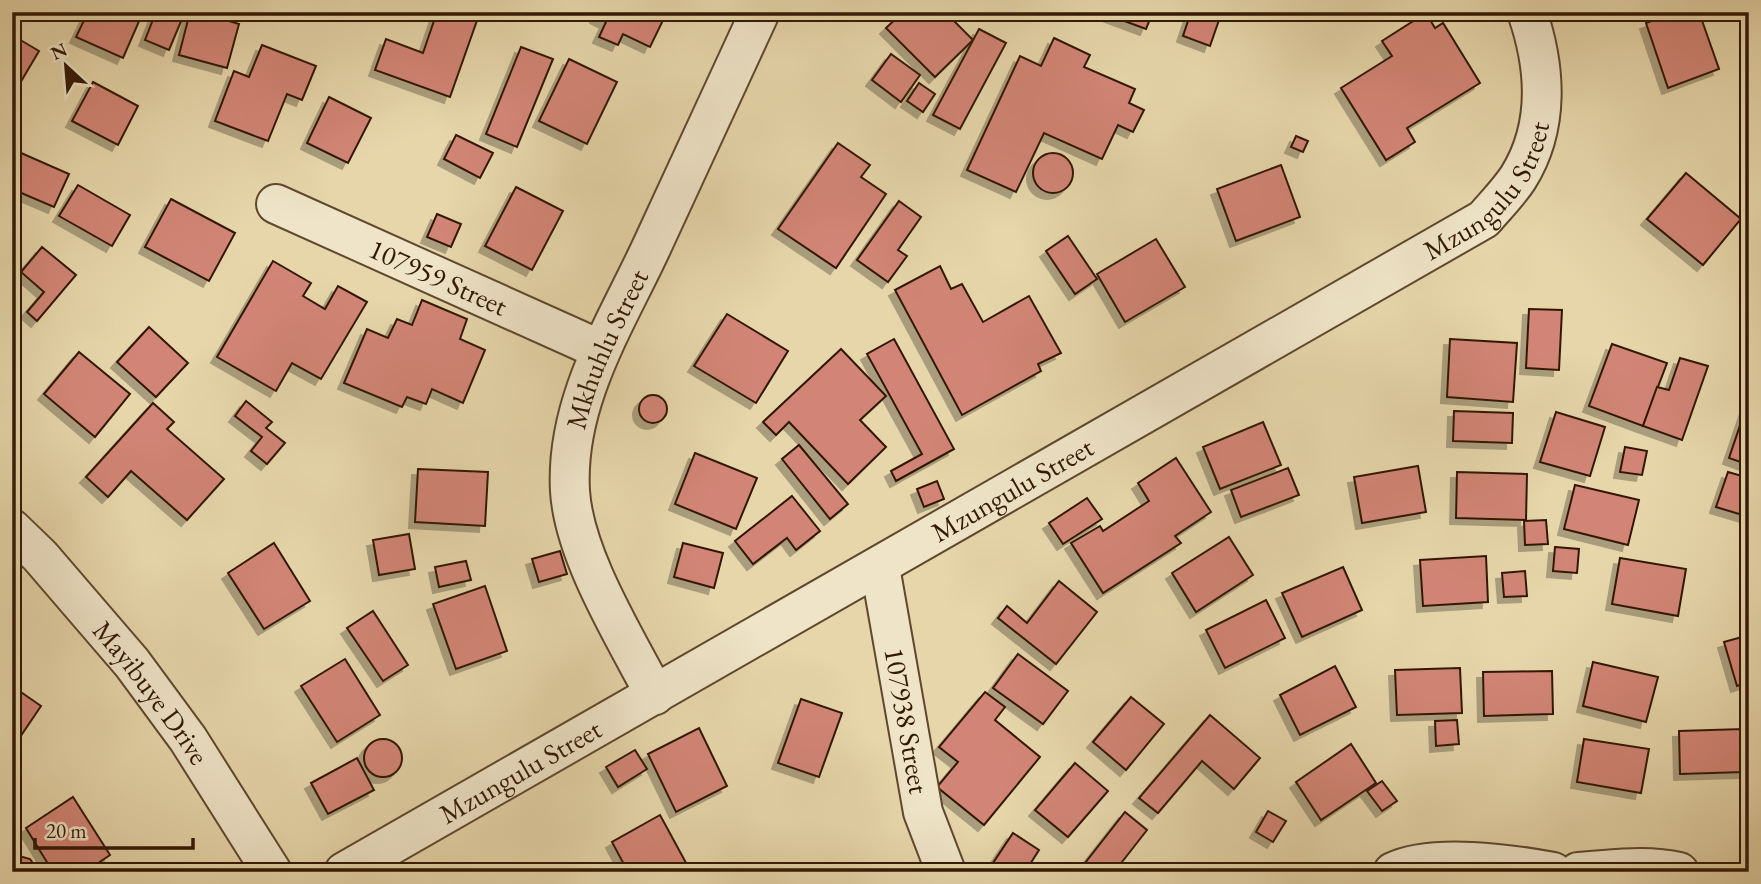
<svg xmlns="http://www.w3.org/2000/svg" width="1761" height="884" font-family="'EB Garamond',serif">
<defs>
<filter id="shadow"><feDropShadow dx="-6" dy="6" stdDeviation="0" flood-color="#0004"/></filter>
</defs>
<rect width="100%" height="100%" fill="#e6d6aa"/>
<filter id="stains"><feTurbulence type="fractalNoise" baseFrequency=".00286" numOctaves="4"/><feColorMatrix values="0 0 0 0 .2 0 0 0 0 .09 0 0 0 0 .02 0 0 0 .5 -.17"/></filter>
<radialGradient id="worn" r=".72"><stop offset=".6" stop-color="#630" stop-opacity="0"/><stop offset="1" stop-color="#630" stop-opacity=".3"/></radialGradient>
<g fill="#d28576" stroke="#321905" stroke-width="2" filter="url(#shadow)">
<polygon points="88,12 125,12 140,19 123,58 76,37"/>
<polygon points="156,12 165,12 182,19 169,50 145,40"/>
<polygon points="190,12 199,12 239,24 227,68 179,55"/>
<polygon points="437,12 480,12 450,97 375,70 386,39 423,53"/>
<polygon points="598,12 667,12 650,47 623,34 618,45 599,37 606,22 596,17"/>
<polygon points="903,12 945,12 973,40 935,77 886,28"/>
<polygon points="1100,12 1153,12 1146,29"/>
<polygon points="1191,12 1199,12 1219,20 1210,46 1183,36"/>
<polygon points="1677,12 1699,12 1719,69 1668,88 1646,23"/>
<polygon points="1426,13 1435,28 1443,23 1480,83 1407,128 1415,142 1386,160 1341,88 1392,56 1382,41"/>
<polygon points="979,29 1006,43 960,129 933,115"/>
<polygon points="12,35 39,51 16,90 12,88"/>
<polygon points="1054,38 1090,55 1084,67 1135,89 1129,103 1144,110 1133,132 1118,125 1102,159 1044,133 1016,192 967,170 1020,56 1041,66"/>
<polygon points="262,45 316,66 302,100 287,94 268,141 215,121 234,71 249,77"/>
<polygon points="521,47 553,59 517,147 486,134"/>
<polygon points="891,54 920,75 901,102 872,80"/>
<polygon points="569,59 617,82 587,144 539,121"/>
<polygon points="93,82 138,106 118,145 72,121"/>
<polygon points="919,83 935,94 923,112 907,101"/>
<polygon points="329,97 371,118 348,163 307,143"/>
<polygon points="456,135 493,153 480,178 444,159"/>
<polygon points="1296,136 1308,141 1303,152 1291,147"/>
<polygon points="838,143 870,165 861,177 886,194 836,268 778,229"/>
<polygon points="12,149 69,174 54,207 12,189"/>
<circle cx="1053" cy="173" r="20"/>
<polygon points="1281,165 1300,217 1236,241 1217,189"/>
<polygon points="1686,173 1741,219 1703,265 1647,219"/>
<polygon points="78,185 130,215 112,246 59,216"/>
<polygon points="516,187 563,211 532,270 485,246"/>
<polygon points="171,199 235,233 209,281 145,247"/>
<polygon points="899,201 921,217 898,250 907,256 888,282 857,260"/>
<polygon points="437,214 461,224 451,247 427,237"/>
<polygon points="1068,236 1097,279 1075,294 1046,251"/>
<polygon points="1156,239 1185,287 1125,322 1097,274"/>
<polygon points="42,247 76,275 37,321 27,312 44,292 21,272"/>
<polygon points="273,261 311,283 303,296 325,309 338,286 367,302 321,379 292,363 276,391 217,357"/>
<polygon points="940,266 951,289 962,284 983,322 1029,296 1061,353 1038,364 1041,371 962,415 895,290"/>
<polygon points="422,300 467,319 460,339 485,350 463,403 432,389 426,404 407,397 402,407 344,383 367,329 388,338 397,319 412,325"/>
<polygon points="1529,309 1562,310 1559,370 1526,368"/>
<polygon points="727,314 788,351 756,403 694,366"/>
<polygon points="149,327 188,363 156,397 117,362"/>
<polygon points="894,339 954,449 896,481 891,471 922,454 867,354"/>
<polygon points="1450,339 1517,343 1513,402 1447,397"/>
<polygon points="1612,344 1667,363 1643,426 1589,406"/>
<polygon points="841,349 886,396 860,420 886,447 848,484 789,422 776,435 763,422"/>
<polygon points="79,352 130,394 95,437 44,394"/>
<polygon points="1680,358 1708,366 1682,440 1643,426 1657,387 1669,390"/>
<circle cx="653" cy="409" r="14"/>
<polygon points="1749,399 1749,465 1729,458"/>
<polygon points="246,401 272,422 266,428 285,443 267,464 251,451 262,437 235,416"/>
<polygon points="153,403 174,422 167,429 224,479 187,520 131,471 108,497 86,477"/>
<polygon points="1454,411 1513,413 1512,443 1453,441"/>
<polygon points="1556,412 1605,427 1590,476 1540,462"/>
<polygon points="1263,422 1281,465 1220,489 1203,447"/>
<polygon points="799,445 848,504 830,519 782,459"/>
<polygon points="1625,447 1647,451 1642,475 1620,472"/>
<polygon points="695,453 757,478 736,529 675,504"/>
<polygon points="1176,458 1211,512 1175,536 1181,543 1103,593 1071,543 1100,526 1103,531 1149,501 1138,483"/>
<polygon points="1418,466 1426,512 1362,523 1354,477"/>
<polygon points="1288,468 1299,495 1241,517 1231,490"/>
<polygon points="418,469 488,472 485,526 415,522"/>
<polygon points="1457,472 1527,474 1526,520 1456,518"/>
<polygon points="1728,472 1749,478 1749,517 1716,507"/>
<polygon points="937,481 944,499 924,507 917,489"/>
<polygon points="1575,485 1639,500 1628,545 1564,529"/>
<polygon points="792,496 820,531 796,550 787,538 753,564 735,541"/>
<polygon points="1087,498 1102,519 1063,544 1049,523"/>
<polygon points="1546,520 1548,544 1525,545 1524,521"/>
<polygon points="409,534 415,569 379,575 373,540"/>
<polygon points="1229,537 1253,575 1196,612 1172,573"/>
<polygon points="274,543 310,601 264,629 228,573"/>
<polygon points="683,543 723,553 714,588 674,577"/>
<polygon points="1555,547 1579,549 1577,573 1553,571"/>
<polygon points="560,551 567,574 539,582 532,559"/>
<polygon points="1486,556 1488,602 1423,606 1420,560"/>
<polygon points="1620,558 1686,569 1678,616 1612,604"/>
<polygon points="466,561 471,580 439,587 435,567"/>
<polygon points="1343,567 1362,610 1302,637 1282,593"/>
<polygon points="1525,571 1527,596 1504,597 1502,573"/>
<polygon points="1059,581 1097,612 1056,664 998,618 1007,606 1027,623"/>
<polygon points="485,586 507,651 456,669 433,604"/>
<polygon points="1266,600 1285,638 1225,668 1206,630"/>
<polygon points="373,611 408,665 383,681 347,628"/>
<polygon points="1749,635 1749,682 1737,686 1724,642"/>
<polygon points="1018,654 1068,691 1043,724 993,688"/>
<polygon points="345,659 380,715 337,742 301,686"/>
<polygon points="1593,662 1658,677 1646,722 1583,706"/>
<polygon points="1335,666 1356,707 1300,735 1280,695"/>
<polygon points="1460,668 1462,713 1397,715 1395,670"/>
<polygon points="1552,671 1553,714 1484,716 1483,672"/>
<polygon points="15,688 41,706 12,749 12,693"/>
<polygon points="985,692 1005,707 995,720 1040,757 984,825 937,787 958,762 939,747"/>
<polygon points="1131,697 1164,724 1126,770 1093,742"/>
<polygon points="801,699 842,713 819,777 778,763"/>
<polygon points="1210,715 1260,758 1234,789 1202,761 1158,813 1139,798"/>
<polygon points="1457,720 1459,744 1436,746 1435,721"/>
<polygon points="699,728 727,786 676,812 648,754"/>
<polygon points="1743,729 1744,772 1680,774 1679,731"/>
<circle cx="383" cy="758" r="19"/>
<polygon points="1584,739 1649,749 1641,793 1577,782"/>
<polygon points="1351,744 1376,783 1321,820 1296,782"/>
<polygon points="635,750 647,769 618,787 606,767"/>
<polygon points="357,758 374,790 328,814 311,783"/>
<polygon points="1075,763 1108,791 1068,837 1035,810"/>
<polygon points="1382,781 1397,801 1382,811 1367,791"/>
<polygon points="73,797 110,855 85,872 53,872 26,828"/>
<polygon points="1268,811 1286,821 1273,842 1256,832"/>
<polygon points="1125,812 1147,830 1122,862 1133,870 1132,872 1078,872"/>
<polygon points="660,815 691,872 628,872 612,842"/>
<polygon points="1013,833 1039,850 1025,872 987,872"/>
<polygon points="12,854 30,859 39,872 12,872"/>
</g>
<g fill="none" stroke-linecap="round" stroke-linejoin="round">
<g stroke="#5f482e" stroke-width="42">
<g id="minor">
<path id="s1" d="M276 204 601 350"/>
<path id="s2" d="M12 529 40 556 132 663 188 739 272 872"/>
<path id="s3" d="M880 567 923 812 946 872"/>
<path id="s4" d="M655 695C625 637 574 556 570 491 565 402 615 325 651 248 687 169 724 91 760 12"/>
<path id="s5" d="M344 872 1484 219C1495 206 1508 193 1518 178 1550 127 1546 67 1527 12"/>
<path d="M1393 872C1432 853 1511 864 1553 872"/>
<path d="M1578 872C1612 870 1645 864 1679 872"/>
</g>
</g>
<use href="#minor" stroke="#efe4c8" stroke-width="38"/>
</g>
<g text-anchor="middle" stroke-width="5" stroke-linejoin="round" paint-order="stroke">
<g font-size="28" fill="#321905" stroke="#efe4c8">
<text dy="10" stroke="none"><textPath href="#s5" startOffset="1337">Mzungulu Street</textPath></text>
<text dy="10" stroke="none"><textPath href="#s1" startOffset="178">107959 Street</textPath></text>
<text dy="10" stroke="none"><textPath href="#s4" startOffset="371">Mkhuhlu Street</textPath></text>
<text dy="10" stroke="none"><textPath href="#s5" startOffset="770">Mzungulu Street</textPath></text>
<text dy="10" stroke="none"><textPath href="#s2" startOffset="215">Mayibuye Drive</textPath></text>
<text dy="10" stroke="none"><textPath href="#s3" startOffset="156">107938 Street</textPath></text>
<text dy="10" stroke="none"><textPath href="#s5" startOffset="203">Mzungulu Street</textPath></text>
</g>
</g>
<rect width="1761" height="884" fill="none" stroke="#e6d6aa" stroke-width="42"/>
<rect x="14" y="14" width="1733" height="856" fill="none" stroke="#321905" stroke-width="3.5"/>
<rect x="21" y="21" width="1719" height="842" fill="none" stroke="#321905" stroke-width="2"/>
<g transform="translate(66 66) rotate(334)" stroke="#efe4c8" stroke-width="5" paint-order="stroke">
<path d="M0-5L12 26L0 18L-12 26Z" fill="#321905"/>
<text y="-10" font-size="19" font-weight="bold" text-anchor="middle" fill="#321905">N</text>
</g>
<path d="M35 838v10h158v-10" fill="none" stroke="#321905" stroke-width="3.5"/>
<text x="46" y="838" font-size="21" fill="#321905" stroke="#efe4c8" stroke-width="5" paint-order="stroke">20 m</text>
<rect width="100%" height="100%" filter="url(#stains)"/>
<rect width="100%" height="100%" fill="url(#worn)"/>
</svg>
